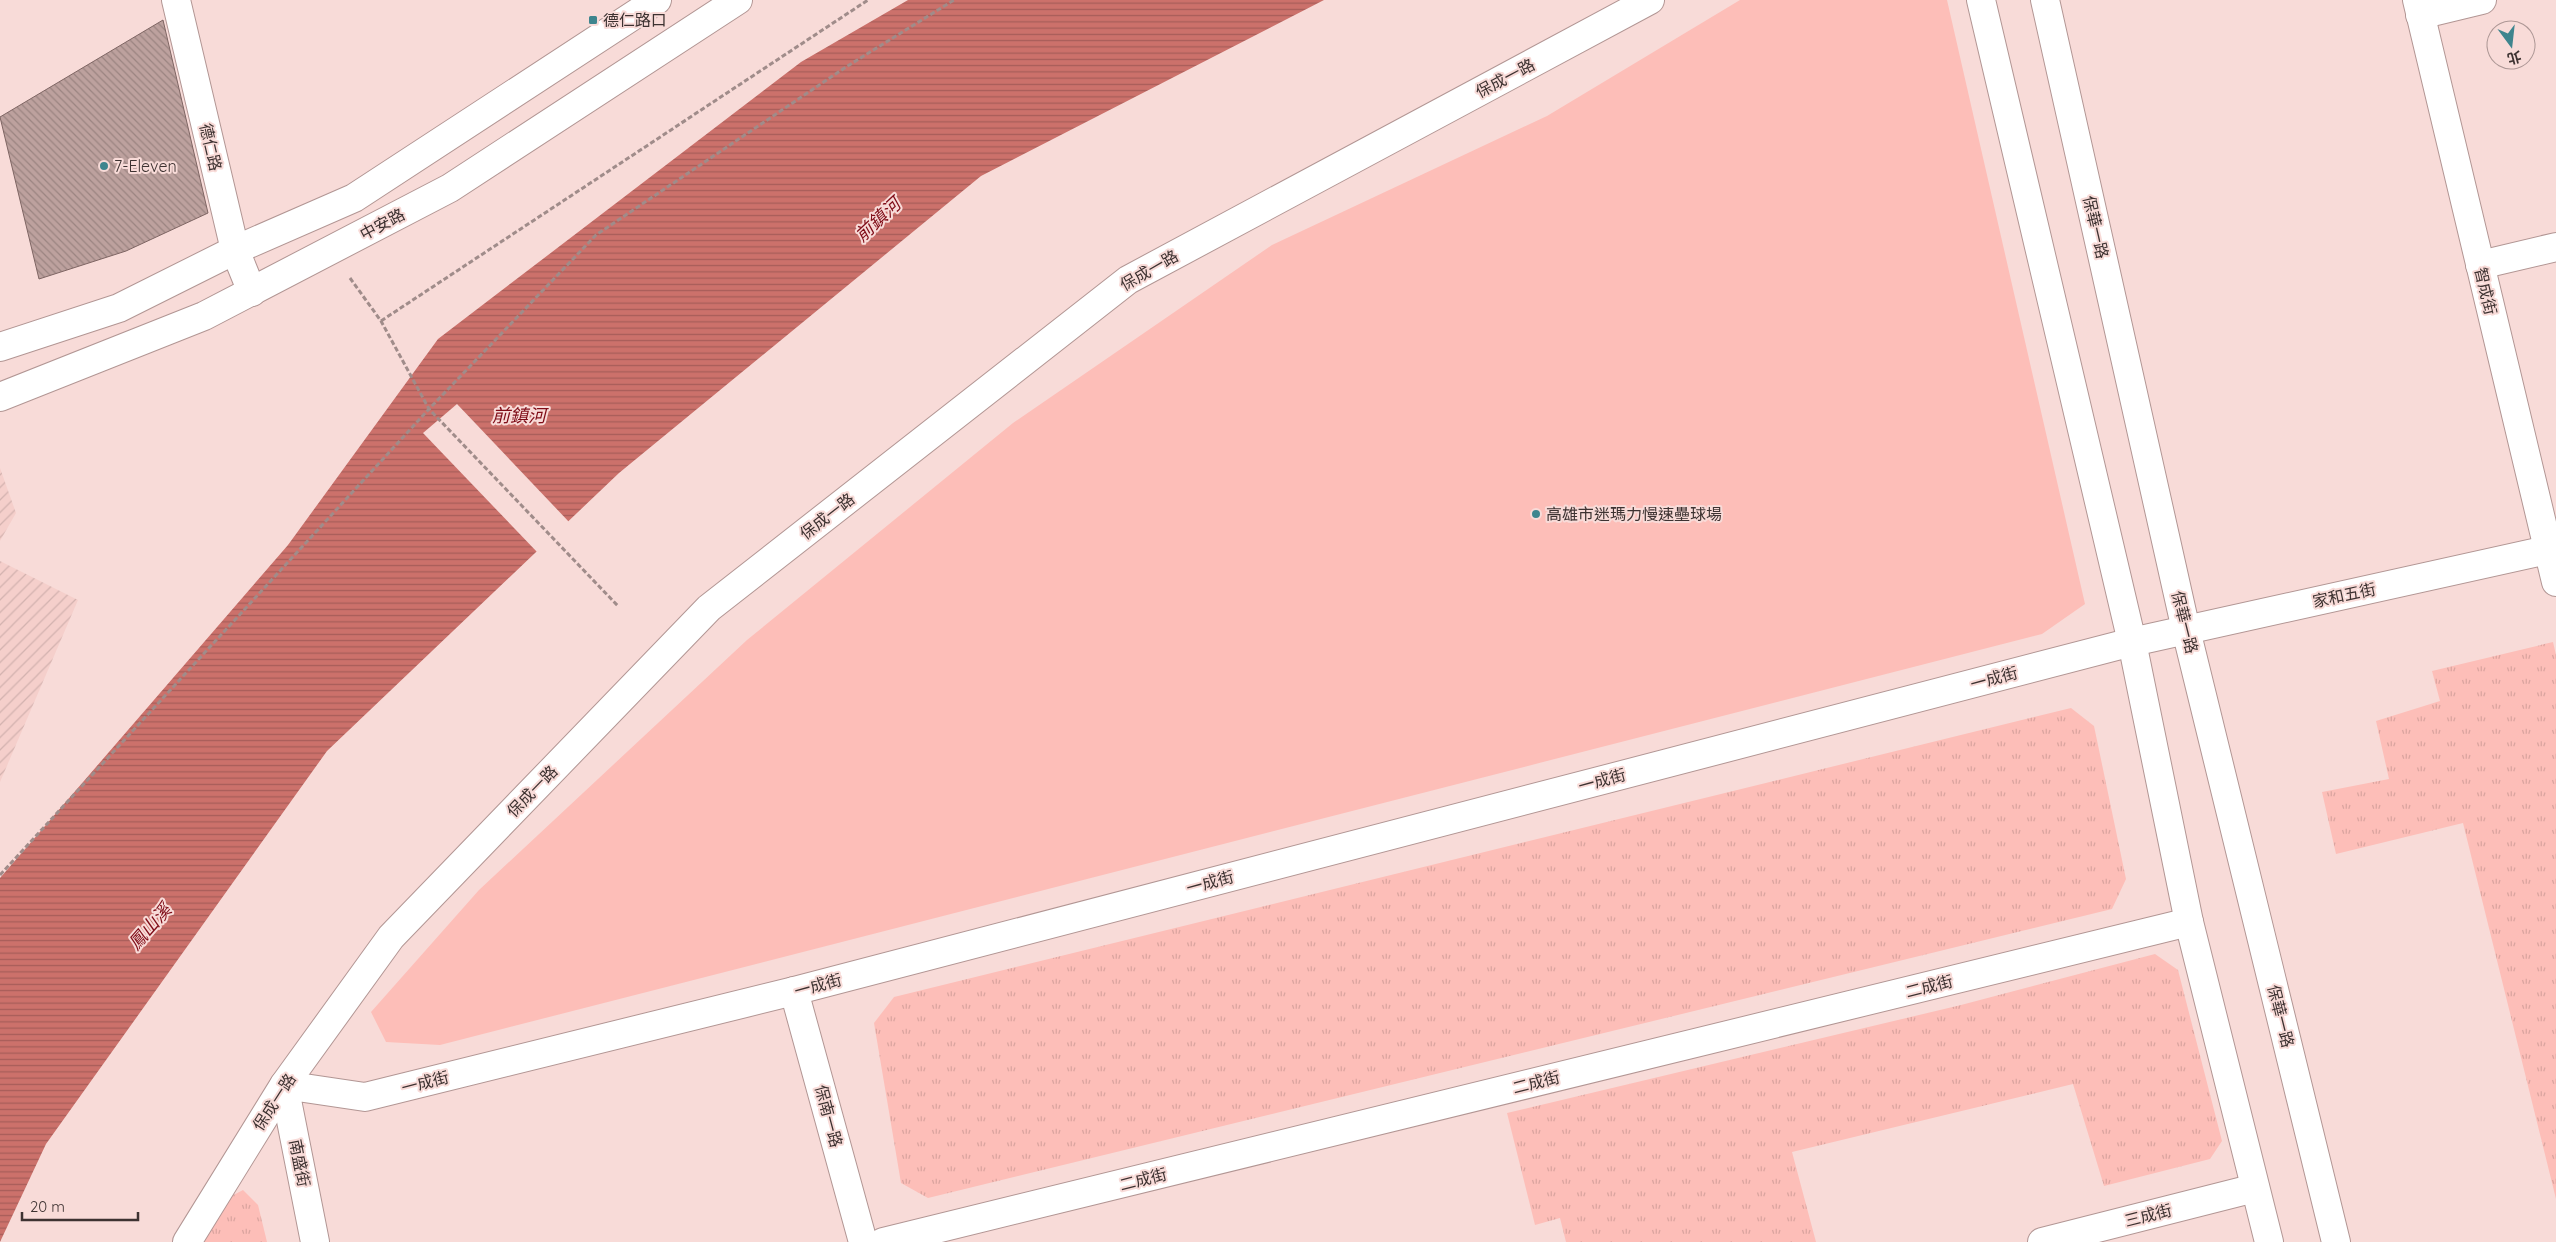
<svg xmlns="http://www.w3.org/2000/svg" width="2556" height="1242" font-family="Quicksand,'Noto Sans TC',sans-serif">
<defs>
<pattern id="industrial-furrows" width="10" height="10" patternUnits="userSpaceOnUse" patternTransform="scale(1.25)"><rect width="10" height="10" fill="#f5cfcb"/><path d="M-1 1l2-2M0 10L10 0M9 11l2-2" fill="none" stroke="#d3b2af"/></pattern>
<pattern id="grass-tufts" width="24" height="20" patternUnits="userSpaceOnUse" patternTransform="scale(1.25)"><rect width="24" height="20" fill="#fdbeb8"/><path d="M3 7l-1-3M5 7V3M7 7l1-3M15 17l-1-3M17 17v-4M19 17l1-3" fill="none" stroke="#daa49f"/></pattern>
<pattern id="water-rules" width="6" height="5" patternUnits="userSpaceOnUse" patternTransform="scale(1.25)"><rect width="6" height="5" fill="#cc716b"/><path d="M0 2.5h6" fill="none" stroke="#a75d59"/></pattern>
<pattern id="building-back-hatch" width="6" height="6" patternUnits="userSpaceOnUse" patternTransform="scale(1.25)"><rect width="6" height="6" fill="#bda19e"/><path d="M-1 5l2 2M0 0l6 6M5-1l2 2" fill="none" stroke="#9b8481"/></pattern>
</defs>
<rect width="100%" height="100%" fill="#f8dbd8"/>
<g fill="url(#industrial-furrows)">
<polygon points="0,468 16,513 0,541"/>
<polygon points="0,561 78,600 0,782"/>
</g>
<g fill="url(#grass-tufts)">
<polygon points="2553,642 2556,655 2556,1199 2463,823 2336,854 2322,792 2389,779 2376,721 2440,701 2432,671"/>
<polygon points="2071,708 2094,726 2126,879 2112,909 928,1198 901,1183 874,1023 894,997"/>
<polygon points="2155,954 2178,970 2222,1141 2210,1159 2104,1186 2073,1084 1792,1152 1816,1242 1566,1242 1560,1218 1535,1225 1507,1113 1961,1005"/>
<polygon points="243,1190 258,1205 267,1242 197,1242 224,1200"/>
</g>
<polygon fill="#fdbeb8" points="1740,0 1947,0 2085,604 2042,634 440,1045 386,1042 371,1012 479,890 747,640 1013,423 1272,245 1547,116"/>
<polygon fill="url(#water-rules)" points="908,0 1324,0 981,176 619,473 327,751 46,1144 0,1242 0,878 288,545 438,339 801,62"/>
<polygon fill="#f8dbd8" points="457,404 570,523 538,553 423,433"/>
<polygon fill="url(#building-back-hatch)" stroke="#7e6563" points="163,20 208,213 126,251 39,279 0,117"/>
<g fill="none" stroke-linecap="round" stroke-linejoin="round">
<g stroke="#b29694" stroke-width="30">
<g id="minor">
<polyline points="176,0 235,250 252,292"/>
<polyline points="1981,0 2132,642 2189,922 2269,1242"/>
<polyline points="2045,0 2186,630 2336,1242"/>
<polyline points="2417,0 2556,582"/>
<polyline points="2420,15 2482,0"/>
<polyline points="2480,265 2556,247"/>
<polyline points="794,991 863,1242"/>
<polyline points="187,1242 284,1085 391,937 709,608 1128,280 1650,0"/>
<polyline points="315,1242 284,1085 365,1097 794,991 2132,642 2556,548"/>
<polyline points="883,1242 2189,922"/>
<polyline points="2042,1242 2255,1188"/>
</g>
</g>
<g stroke="#b29694" stroke-width="30">
<g id="tertiary">
<polyline points="0,347 119,308 235,250 354,198 657,0"/>
<polyline points="0,397 204,316 450,188 738,0"/>
</g>
</g>
<g stroke="#a08c8a" stroke-width="3" stroke-dasharray="5 2.5" stroke-linecap="butt">
<polyline points="350,278 381,321 429,409 618,606"/>
<polyline points="381,321 868,0"/>
<polyline points="0,875 429,409 596,235 846,67 954,0"/>
</g>
<use href="#minor" stroke="#fff" stroke-width="28"/>
<use href="#tertiary" stroke="#fff" stroke-width="28"/>
</g>
<g fill="#3e858e" stroke="#f8dbd8" stroke-width="2">
<rect x="588" y="15" width="10" height="10" rx="2.5"/>
<circle cx="104" cy="166" r="5"/>
<circle cx="1536" cy="514" r="5"/>
</g>
<g text-anchor="middle" stroke-width="4" stroke-linejoin="round" paint-order="stroke">
<g font-size="16" fill="#3d3231" stroke="#f8dbd8" text-anchor="start">
<text x="603" y="26">德仁路口</text>
<text x="114" y="172">7-Eleven</text>
<text x="1546" y="520">高雄市迷瑪力慢速壘球場</text>
</g>
<g font-size="16" fill="#3d3231" stroke="#f8dbd8">
<text transform="translate(1505 78) rotate(-28)" y="6">保成一路</text>
<text transform="translate(211 147) rotate(77)" y="6">德仁路</text>
<text transform="translate(382 224) rotate(-28)" y="6">中安路</text>
<text transform="translate(2096 227) rotate(77)" y="6">保華一路</text>
<text transform="translate(1149 270) rotate(-30)" y="6">保成一路</text>
<text transform="translate(2486 291) rotate(77)" y="6">智成街</text>
<text transform="translate(827 516) rotate(-38)" y="6">保成一路</text>
<text transform="translate(2344 595) rotate(-12)" y="6">家和五街</text>
<text transform="translate(2185 622) rotate(76)" y="6">保華一路</text>
<text transform="translate(1994 678) rotate(-15)" y="6">一成街</text>
<text transform="translate(1602 780) rotate(-15)" y="6">一成街</text>
<text transform="translate(532 791) rotate(-46)" y="6">保成一路</text>
<text transform="translate(1210 882) rotate(-15)" y="6">一成街</text>
<text transform="translate(818 985) rotate(-15)" y="6">一成街</text>
<text transform="translate(1929 986) rotate(-14)" y="6">二成街</text>
<text transform="translate(2281 1016) rotate(76)" y="6">保華一路</text>
<text transform="translate(425 1082) rotate(-14)" y="6">一成街</text>
<text transform="translate(1536 1082) rotate(-14)" y="6">二成街</text>
<text transform="translate(274 1102) rotate(-57)" y="6">保成一路</text>
<text transform="translate(829 1116) rotate(75)" y="6">保南一路</text>
<text transform="translate(300 1163) rotate(79)" y="6">南盛街</text>
<text transform="translate(1143 1179) rotate(-14)" y="6">二成街</text>
<text transform="translate(2148 1215) rotate(-14)" y="6">三成街</text>
</g>
<g font-size="18" font-style="italic" fill="#7f0c17" stroke="#f8dbd8">
<text transform="translate(878 220) rotate(-43)" y="6">前鎮河</text>
<text x="519" y="422">前鎮河</text>
<text transform="translate(150 927) rotate(-49)" y="6">鳳山溪</text>
</g>
</g>
<g transform="translate(2511 45) rotate(165)"><circle r="24" fill="#f8dbd8" stroke="#ad9795"/>
<path d="M0-4L9 19L0 12L-9 19Z" fill="#3e858e"/>
<text y="-8" font-size="14" font-weight="bold" text-anchor="middle" fill="#3d3231">北</text>
</g>
<path d="M22 1212v8h116v-8" fill="none" stroke="#3d3231" stroke-width="2.5"/>
<text x="30" y="1212" font-size="15" fill="#3d3231" stroke="#f8dbd8" stroke-width="4" paint-order="stroke">20 m</text>
</svg>
